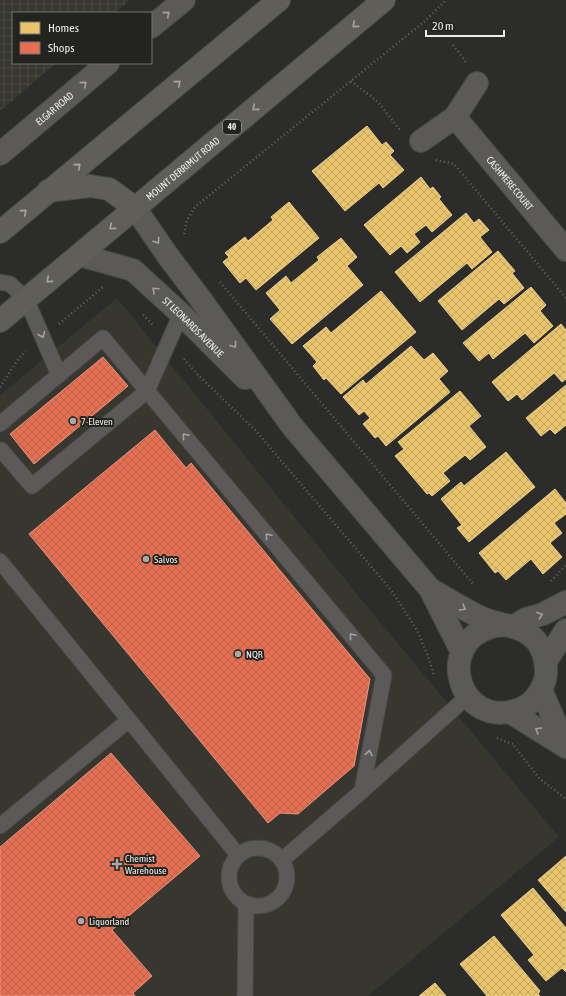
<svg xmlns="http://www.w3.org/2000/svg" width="566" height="996" font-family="'Asap Condensed',sans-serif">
<defs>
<pattern id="industrial-grid" width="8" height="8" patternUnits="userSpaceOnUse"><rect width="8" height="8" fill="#37362f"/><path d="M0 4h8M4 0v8" fill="none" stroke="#4a4a43"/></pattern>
<pattern id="homes-cross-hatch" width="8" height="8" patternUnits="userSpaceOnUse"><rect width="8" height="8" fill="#e9c46a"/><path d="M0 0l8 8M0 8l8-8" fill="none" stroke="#c0a561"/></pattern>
<pattern id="shops-cross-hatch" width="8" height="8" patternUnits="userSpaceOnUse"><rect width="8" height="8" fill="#e76f51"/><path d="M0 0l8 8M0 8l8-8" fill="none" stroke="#b7634e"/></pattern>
</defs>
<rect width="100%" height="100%" fill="#2c2c2b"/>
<polygon fill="#37362f" points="117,298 361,599 559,837 368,996 0,996 0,395"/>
<polygon fill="url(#industrial-grid)" points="0,0 130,0 115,13 13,13 13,63 56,63 0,111"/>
<g fill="url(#homes-cross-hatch)" stroke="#ead090">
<polygon points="367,126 382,145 386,142 394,151 390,155 404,170 383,188 379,183 345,211 312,171"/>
<polygon points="421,177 430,189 433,187 441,197 439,199 452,215 432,232 426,225 414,234 420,242 407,253 401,246 390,255 364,225"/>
<polygon points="289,202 319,238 256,290 246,278 240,283 223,262 229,257 225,253 245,237 248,241 273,220 271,217"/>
<polygon points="466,213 474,223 479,219 489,230 480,237 492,252 472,269 467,263 420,302 395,272"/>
<polygon points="341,238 357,257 347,266 363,285 292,344 270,319 280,310 266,293 286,276 291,283 319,260 317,257"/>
<polygon points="498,251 515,271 512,273 524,288 504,304 499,299 462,330 438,301"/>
<polygon points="531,287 546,305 540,311 553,326 534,343 525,333 493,359 489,353 479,361 463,343"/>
<polygon points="381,291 416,332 341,394 326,378 324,380 313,366 317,362 303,346 326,327 331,333"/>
<polygon points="561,324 566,330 566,379 562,382 554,373 522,400 517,394 508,401 492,382"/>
<polygon points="411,346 424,360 433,353 448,371 439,379 450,392 386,446 378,436 375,438 363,424 370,418 364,411 359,415 343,397 363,380 366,384"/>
<polygon points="566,385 566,425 555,434 550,429 541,436 526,418"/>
<polygon points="460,391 481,416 469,426 486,447 470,460 465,455 443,473 450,481 432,496 429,493 427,494 395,456 404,449 398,442"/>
<polygon points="506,452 535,487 469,542 457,528 462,525 441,499 461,482 464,486"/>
<polygon points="555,489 566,503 566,514 554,523 562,533 550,543 562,557 543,574 531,559 506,580 498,571 495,573 479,553"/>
<polygon points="566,856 566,912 538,880"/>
<polygon points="533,888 566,928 566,972 562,968 546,981 528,960 534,955 501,915"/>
<polygon points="494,936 540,991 538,994 540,996 487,996 460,964"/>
<polygon points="435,983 446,996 419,996"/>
</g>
<g fill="url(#shops-cross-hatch)" stroke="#e8947f">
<polygon points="103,357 128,386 34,464 10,434"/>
<polygon points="155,430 186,468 191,463 370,679 354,766 298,814 280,813 268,823 29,534"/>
<polygon points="111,753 200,856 112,930 152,976 133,993 135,996 0,996 0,847"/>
</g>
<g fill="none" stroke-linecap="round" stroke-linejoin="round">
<g stroke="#484847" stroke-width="17">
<g id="lane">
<polyline points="0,282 10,284 26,299 59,375"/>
<polyline points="0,424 103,338 384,675 362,791"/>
<polyline points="1,450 32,486 147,391 181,314"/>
<polyline points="0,561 129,720"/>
<polyline points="0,826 129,720 238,855"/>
<circle cx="258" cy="877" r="29"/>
<polyline points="282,860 362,791 468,696"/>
<polyline points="245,996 246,904"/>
</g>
</g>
<g stroke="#484847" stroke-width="24">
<g id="street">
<polyline points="151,27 184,0"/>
<path id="s1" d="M455 117 566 250"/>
<polyline points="421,141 455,117 477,83"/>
<path id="s2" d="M0 154 108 63"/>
<polyline points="135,208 168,256 199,297 292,426 430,589 462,652"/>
<path id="s3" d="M79 255 133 270 181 314 245 378"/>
<path d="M430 589C446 598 463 609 480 617 503 628 532 623 543 653 546 662 547 671 545 680 541 692 533 704 520 709 459 732 433 643 492 627 496 625 502 626 507 625"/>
<polyline points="513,627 526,619 543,614 566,602"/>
<polyline points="546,661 566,630"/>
<polyline points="541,690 566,747"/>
<polyline points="510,712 566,747"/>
</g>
</g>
<g stroke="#484847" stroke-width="24">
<g id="primary">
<polyline points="48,191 90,186 109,189 135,208"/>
<polyline points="0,232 279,0"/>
<path id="s4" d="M0 321 384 0"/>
</g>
</g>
<g stroke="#656463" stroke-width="2.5" stroke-dasharray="1 3" stroke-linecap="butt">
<polyline points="453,45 466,62"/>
<polyline points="351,81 378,102 400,130"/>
<polyline points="436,160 454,164 566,298"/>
<polyline points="184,234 187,220 195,207 425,21 446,0"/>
<polyline points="220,282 474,585"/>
<polyline points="143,315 154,326"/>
<polyline points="59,324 103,287"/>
<polyline points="184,359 198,375 255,430 391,590 417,630 428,656 434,676"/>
<polyline points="0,387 19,358 26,351"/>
<polyline points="551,581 566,565"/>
<polyline points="497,738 515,745"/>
<polyline points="514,746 539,778 566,799"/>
</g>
<use href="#lane" stroke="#5b5a59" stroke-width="15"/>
<use href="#street" stroke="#5b5a59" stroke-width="22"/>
<use href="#primary" stroke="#5f5e58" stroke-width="22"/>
</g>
<defs><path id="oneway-chevron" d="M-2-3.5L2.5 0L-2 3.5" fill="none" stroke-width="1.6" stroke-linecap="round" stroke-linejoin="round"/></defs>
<g stroke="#a4a3a2">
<use href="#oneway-chevron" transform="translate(167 14) rotate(-40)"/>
<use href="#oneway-chevron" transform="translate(84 84) rotate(-40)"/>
<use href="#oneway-chevron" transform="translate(157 241) rotate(56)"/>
<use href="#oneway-chevron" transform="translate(155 290) rotate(-137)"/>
<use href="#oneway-chevron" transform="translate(42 335) rotate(67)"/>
<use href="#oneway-chevron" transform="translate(234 345) rotate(54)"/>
<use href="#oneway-chevron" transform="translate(185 436) rotate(-130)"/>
<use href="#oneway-chevron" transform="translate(268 536) rotate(-130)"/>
<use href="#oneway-chevron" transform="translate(463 608) rotate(30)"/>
<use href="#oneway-chevron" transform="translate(540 615) rotate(-20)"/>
<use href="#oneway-chevron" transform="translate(352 636) rotate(-130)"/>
<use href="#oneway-chevron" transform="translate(538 730) rotate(-149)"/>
<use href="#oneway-chevron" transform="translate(369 753) rotate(-79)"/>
</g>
<g stroke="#a6a5a1">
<use href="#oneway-chevron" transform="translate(355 25) rotate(140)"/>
<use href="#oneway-chevron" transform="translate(178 83) rotate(-40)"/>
<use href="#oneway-chevron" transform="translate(255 108) rotate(140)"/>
<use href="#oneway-chevron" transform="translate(78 166) rotate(-40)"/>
<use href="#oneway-chevron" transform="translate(24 212) rotate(-40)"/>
<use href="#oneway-chevron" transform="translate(112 227) rotate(140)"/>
<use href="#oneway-chevron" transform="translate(49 280) rotate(140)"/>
</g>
<g fill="#a9a9a7" stroke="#232320" stroke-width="1.5">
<circle cx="73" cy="421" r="4"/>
<circle cx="146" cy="559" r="4"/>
<circle cx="238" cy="654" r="4"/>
<path d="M115 858h4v4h4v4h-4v4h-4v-4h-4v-4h4z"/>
<circle cx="81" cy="921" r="4"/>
</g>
<g text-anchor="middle" stroke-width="4" stroke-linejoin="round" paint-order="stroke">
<rect fill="#232320" stroke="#b0b0ad" stroke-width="1" x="223" y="120" width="18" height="14" rx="3"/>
<g font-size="9" font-weight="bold" fill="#ececea">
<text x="232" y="130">40</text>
</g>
<g font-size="10" fill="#ececea" stroke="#232320">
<text dy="4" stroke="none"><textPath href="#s2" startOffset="71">ELGAR ROAD</textPath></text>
<text dy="4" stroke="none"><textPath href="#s4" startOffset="238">MOUNT DERRIMUT ROAD</textPath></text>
<text dy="4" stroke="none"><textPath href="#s1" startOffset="86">CASHMERE COURT</textPath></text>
<text dy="4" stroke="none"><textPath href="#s3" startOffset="139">ST LEONARDS AVENUE</textPath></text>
</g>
<g font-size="10" fill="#ececea" stroke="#232320" text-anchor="start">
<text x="81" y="425">7-Eleven</text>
<text x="154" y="563">Salvos</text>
<text x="246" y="658">NQR</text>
<text x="125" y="862">Chemist<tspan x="125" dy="12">Warehouse</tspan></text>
<text x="89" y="925">Liquorland</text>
</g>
</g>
<rect x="12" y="12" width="140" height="52" fill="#232320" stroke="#737371"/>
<rect x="20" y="22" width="20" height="12" fill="#e9c46a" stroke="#737371"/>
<text x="48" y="32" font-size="12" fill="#ececea">Homes</text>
<rect x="20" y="42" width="20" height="12" fill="#e76f51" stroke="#737371"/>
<text x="48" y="52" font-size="12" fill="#ececea">Shops</text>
<path d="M426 30v6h78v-6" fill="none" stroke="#ececea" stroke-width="2"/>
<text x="432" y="30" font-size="12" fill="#ececea" stroke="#232320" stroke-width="3" paint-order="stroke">20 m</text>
</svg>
